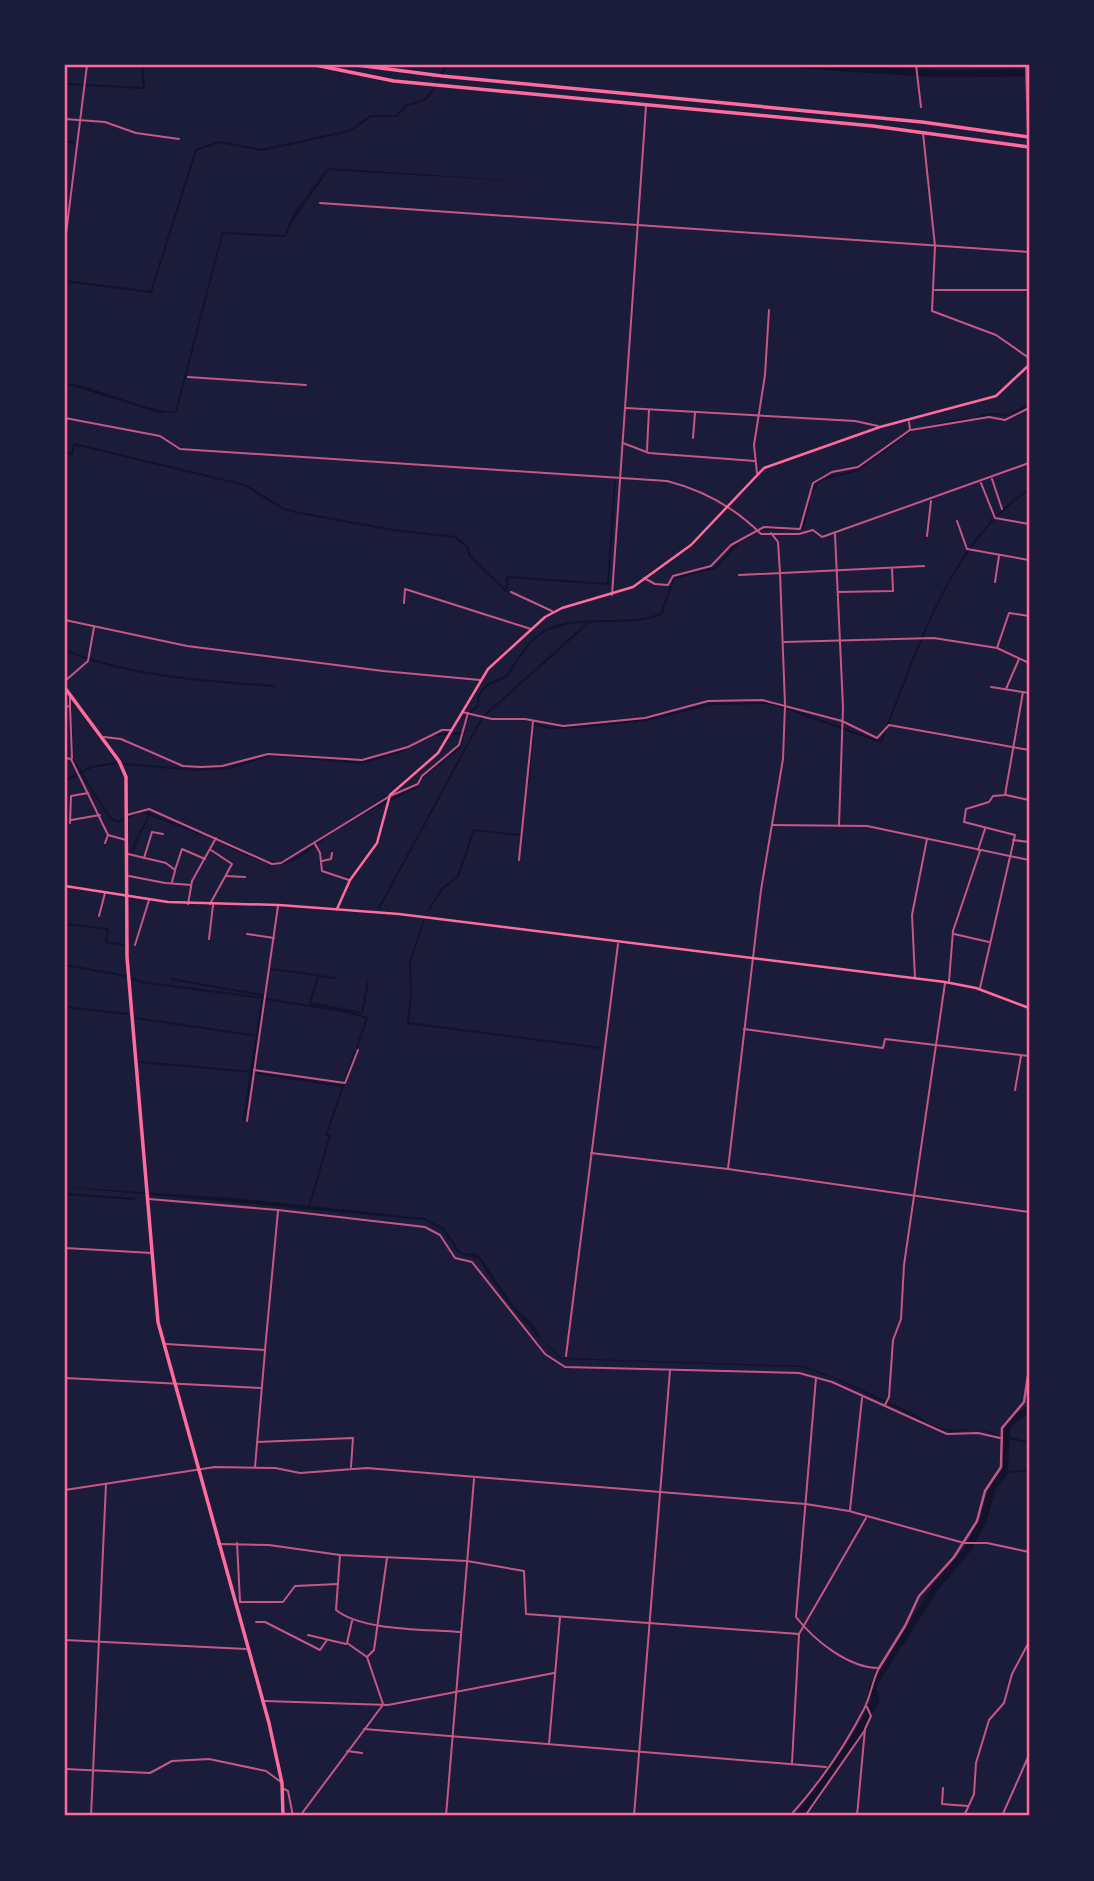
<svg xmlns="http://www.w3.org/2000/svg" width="1094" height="1881" font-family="Ubuntu,sans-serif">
<rect width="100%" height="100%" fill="#1b1b3a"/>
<g fill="#12122b">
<path d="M328 168 535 182 328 170C315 193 296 210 286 237L223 234 177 412 160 413 65 384C82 380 150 414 175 411L222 232 285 235 293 214Z"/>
<path d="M65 1187 245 1199 424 1218 444 1228 461 1253 476 1254 481 1258 514 1307 532 1323 542 1340 562 1358 803 1366C839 1378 874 1395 908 1411 918 1415 927 1423 937 1427 959 1434 978 1424 999 1436L977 1429 955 1432 939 1429 836 1379 802 1367 561 1359C529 1329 501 1297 479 1259L458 1253 444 1231 425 1220Z"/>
</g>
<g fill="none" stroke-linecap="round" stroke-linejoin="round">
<g stroke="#12122b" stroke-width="2">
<polyline points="65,84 144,88 142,65"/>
<polyline points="65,141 74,143"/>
<path d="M65 281 151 292 196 150 219 142 262 150 349 131 371 116H397L406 105C437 101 431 86 447 65"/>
<polyline points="976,418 989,414 1008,415 1029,405"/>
<polyline points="935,425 970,419"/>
<polyline points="65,453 72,454 74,444 245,485 284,509 300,513 393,530 455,537 467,547 470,556 506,591 508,577 608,584 615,482"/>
<polyline points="812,491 820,480 858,470 912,430"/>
<path d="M65 650C124 676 209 681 274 686"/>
<polyline points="71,712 71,703"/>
<polyline points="486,714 588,623"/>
<polyline points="71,721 73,760 110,818 119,822 124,819"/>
<path d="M467 721 471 711 478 706C476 687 492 682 506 677 516 663 522 650 535 638 568 609 623 630 661 614L674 578 715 568 738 543 763 529H803L809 499"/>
<polyline points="125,764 197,770 230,768 271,755 362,763 399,752 434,735 463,733"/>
<polyline points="65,781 91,767 116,763"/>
<path d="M528 783 534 724 550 728 578 727 646 720 711 704 771 703 881 742C914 659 950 539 1029 490"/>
<polyline points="143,812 202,834"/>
<polyline points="366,812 418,786 424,776 460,747 465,726"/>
<polyline points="129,817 137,813"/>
<path d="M226 844C234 851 243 853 251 856 287 872 297 859 326 836"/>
<path d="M133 851C136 835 145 828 150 813"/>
<polyline points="379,908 482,718"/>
<polyline points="428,911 442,889 458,876 474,830 520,835"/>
<polyline points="424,920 410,962 411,995 408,1023 601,1048"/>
<polyline points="65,924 108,929 106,942 123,945"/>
<polyline points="65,965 126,976"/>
<polyline points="271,969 318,975 310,1003 362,1013 368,982"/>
<polyline points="319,976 335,978"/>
<polyline points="132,978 140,982 264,998"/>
<polyline points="171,979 262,995"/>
<polyline points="266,999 343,1011 367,1018 357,1047"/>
<polyline points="65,1007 128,1014"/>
<polyline points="136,1018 257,1036 262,999"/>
<polyline points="140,1062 254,1072"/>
<polyline points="256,1073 342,1086"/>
<polyline points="244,1120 256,1039"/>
<polyline points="65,1194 134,1199"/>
<polyline points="309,1207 330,1135 326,1135 355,1052"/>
<polyline points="1010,1438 1029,1443"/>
<polyline points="1004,1473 1029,1470"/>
</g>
<g stroke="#12122b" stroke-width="7">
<polyline points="802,65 939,74 1029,73"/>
<polyline points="799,1816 855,1739 876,1699 872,1688 878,1677 936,1587 968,1549 983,1521 993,1486 1004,1473 1007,1425 1029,1409"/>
</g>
<polyline stroke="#c65784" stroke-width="2" points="188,377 306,385"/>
<g stroke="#c65784" stroke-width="2">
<polyline points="916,65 921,107"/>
<polyline points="1026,65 1028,136"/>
<polyline points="65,119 105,122 136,133 179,139"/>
<polyline points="923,133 935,246 932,311 996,335 1029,358"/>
<polyline points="320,203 1029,252"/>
<polyline points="65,242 87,65"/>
<polyline points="935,290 1029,290"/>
<polyline points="626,408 855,421 878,426"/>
<path d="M65 418 160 436 180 449 667 481C703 490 736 509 761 534H799L813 530 822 537 1029 463"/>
<polyline points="911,430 989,417 1005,420 1029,408"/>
<polyline points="693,438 695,413"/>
<polyline points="623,443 649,453 755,461"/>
<polyline points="647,450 649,410"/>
<polyline points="757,473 754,445 765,375 769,310"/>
<polyline points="992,479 1002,509"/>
<polyline points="981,483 995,518 1029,524"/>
<polyline points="957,521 967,549 1029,560"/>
<polyline points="835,534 843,707 839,826"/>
<polyline points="927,536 931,501"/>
<polyline points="739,575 924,566"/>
<polyline points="644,578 655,584 668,585 673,576 711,566 731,545 764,527 800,529 813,483 832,472 858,467 910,430 909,422"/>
<polyline points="995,582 999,556"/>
<polyline points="511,592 552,611"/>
<polyline points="838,592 893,591 892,569"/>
<polyline points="612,595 646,106"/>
<polyline points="404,603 405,589 531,629"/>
<polyline points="65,620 187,646 383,671 480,680"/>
<polyline points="784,642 934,638 997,648 1029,663"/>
<polyline points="997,648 1009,613 1029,616"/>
<polyline points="65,681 88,661 94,627"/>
<polyline points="991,687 1029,693"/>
<polyline points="1006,689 1019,659"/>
<polyline points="70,706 72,758"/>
<polyline points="65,707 70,706 70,697"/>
<polyline points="462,712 492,719 525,719 563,726 645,718 708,701 762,700 842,721 877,738 889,725 1029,750"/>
<polyline points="104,737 121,739 183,766 201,767 222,766 268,754 362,760 408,747 442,730 451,730"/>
<polyline points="65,758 71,759 108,835 126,840"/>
<polyline points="1006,795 1029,800"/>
<polyline points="127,815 149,809 272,864 281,863 390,796 418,784 422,776 459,745 468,713"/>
<polyline points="71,820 100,815"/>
<polyline points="70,823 71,796 88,793"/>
<polyline points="772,825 867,826 1029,860"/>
<polyline points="1013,840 1029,842"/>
<polyline points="105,843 108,835"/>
<polyline points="315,844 320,853 322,871 349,880"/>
<polyline points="978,850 985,829"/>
<polyline points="128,854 166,863 175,870 182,849 205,859"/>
<polyline points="144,858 152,832 163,834"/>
<polyline points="519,860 533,722"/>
<polyline points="322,861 331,859 332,853"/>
<polyline points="129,876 165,883 191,885"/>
<polyline points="226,876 245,877"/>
<polyline points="172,882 175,871"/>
<polyline points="188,904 192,881 216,838"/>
<polyline points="210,904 232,864 211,850"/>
<polyline points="99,916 105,893"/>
<polyline points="247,934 274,938"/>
<polyline points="954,934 989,942"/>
<polyline points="209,939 213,905"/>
<polyline points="135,945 149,900"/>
<polyline points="915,978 912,915 927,839"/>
<polyline points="949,981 953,931 980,851"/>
<polyline points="980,988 1015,835 964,822 966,809 989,802 993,796 1005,795 1023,692"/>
<polyline points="744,1029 883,1048 885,1039 1029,1056"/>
<polyline points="254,1070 345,1083 358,1050"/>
<polyline points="1015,1090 1021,1056"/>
<polyline points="247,1121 278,906"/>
<polyline points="591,1153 728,1169 1029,1212"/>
<polyline points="728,1169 761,890 783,759 785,705 780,573 778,542 771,533"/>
<polyline points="149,1199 278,1210 425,1227 440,1235 455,1258 472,1262 545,1354 565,1367 799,1373 832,1382 947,1434 978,1433 1000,1438"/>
<polyline points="65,1248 152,1253"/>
<polyline points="166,1344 265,1350 278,1211"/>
<polyline points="566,1356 618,944"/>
<polyline points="65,1378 261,1388"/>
<polyline points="885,1405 889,1397 893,1340 901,1319 904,1265 945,983"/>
<polyline points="257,1442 353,1438 351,1467"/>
<polyline points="255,1467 265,1351"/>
<polyline points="65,1490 215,1467 275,1468 300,1473 367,1468 806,1504 849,1511 964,1543 987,1543 1029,1552"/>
<polyline points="850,1510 862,1398"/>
<polyline points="237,1543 240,1601"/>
<polyline points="218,1544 269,1545 340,1555 467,1561 524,1571 526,1614 799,1634"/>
<path d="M340 1555 336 1610C362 1631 425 1629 460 1632"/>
<polyline points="240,1602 283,1602 295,1586 338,1584"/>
<polyline points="352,1621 347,1643 367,1657 383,1704"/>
<polyline points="256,1622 265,1622 320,1650 327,1640"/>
<polyline points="308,1635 346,1644"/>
<polyline points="65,1640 246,1649"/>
<polyline points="367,1657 374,1650 387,1558"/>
<polyline points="265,1701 388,1705 554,1673"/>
<polyline points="364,1729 826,1767"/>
<polyline points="549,1744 560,1617"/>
<polyline points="347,1751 362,1753"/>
<polyline points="792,1763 799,1634 866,1518"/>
<polyline points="65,1769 150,1773 172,1761 209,1759 266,1771 281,1782"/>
<polyline points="943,1788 942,1804 968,1806"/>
<polyline points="284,1789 288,1791 293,1816"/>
<polyline points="91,1816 106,1484"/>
<polyline points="300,1816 382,1706"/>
<polyline points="446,1816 474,1479"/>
<polyline points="634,1816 670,1370"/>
<path d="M790 1816C818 1785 845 1746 864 1709 871 1696 872 1681 879 1668 848 1668 814 1640 796 1617L816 1378"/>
<polyline points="805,1816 865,1730"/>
<polyline points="857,1816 865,1729 871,1716 867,1707"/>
<polyline points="964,1816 974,1794 976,1763 989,1720 1004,1703 1012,1674 1029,1642"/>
<polyline points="1002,1816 1029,1755"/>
</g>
<polyline stroke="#c65784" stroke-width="2.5" points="879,1668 905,1626 919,1596 954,1557 977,1521 985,1491 1001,1467 1002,1428 1024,1402 1029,1369"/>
<g stroke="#ff6b9d" stroke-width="2.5">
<polyline points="65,886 168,902 279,905 399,914 945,982 976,988 1029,1008"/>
<polyline points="337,909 350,880 377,843 390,795 438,753 488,669 545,617 562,608 633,587 691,545 764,468 880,427 996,396 1029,365"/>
</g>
<g stroke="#ff6b9d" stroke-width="3.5">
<polyline points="315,65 394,81 873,126 1029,147"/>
<polyline points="357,65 442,76 922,122 1029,137"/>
</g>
<polyline stroke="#ff6b9d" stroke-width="3.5" points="65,688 119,761 126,777 127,957 158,1322 269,1723 282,1783 283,1816"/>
</g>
<rect width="1094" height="1881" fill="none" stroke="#1b1b3a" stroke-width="133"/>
<rect x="66" y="66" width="962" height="1748" fill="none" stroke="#ff6b9d" stroke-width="2.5"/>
</svg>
